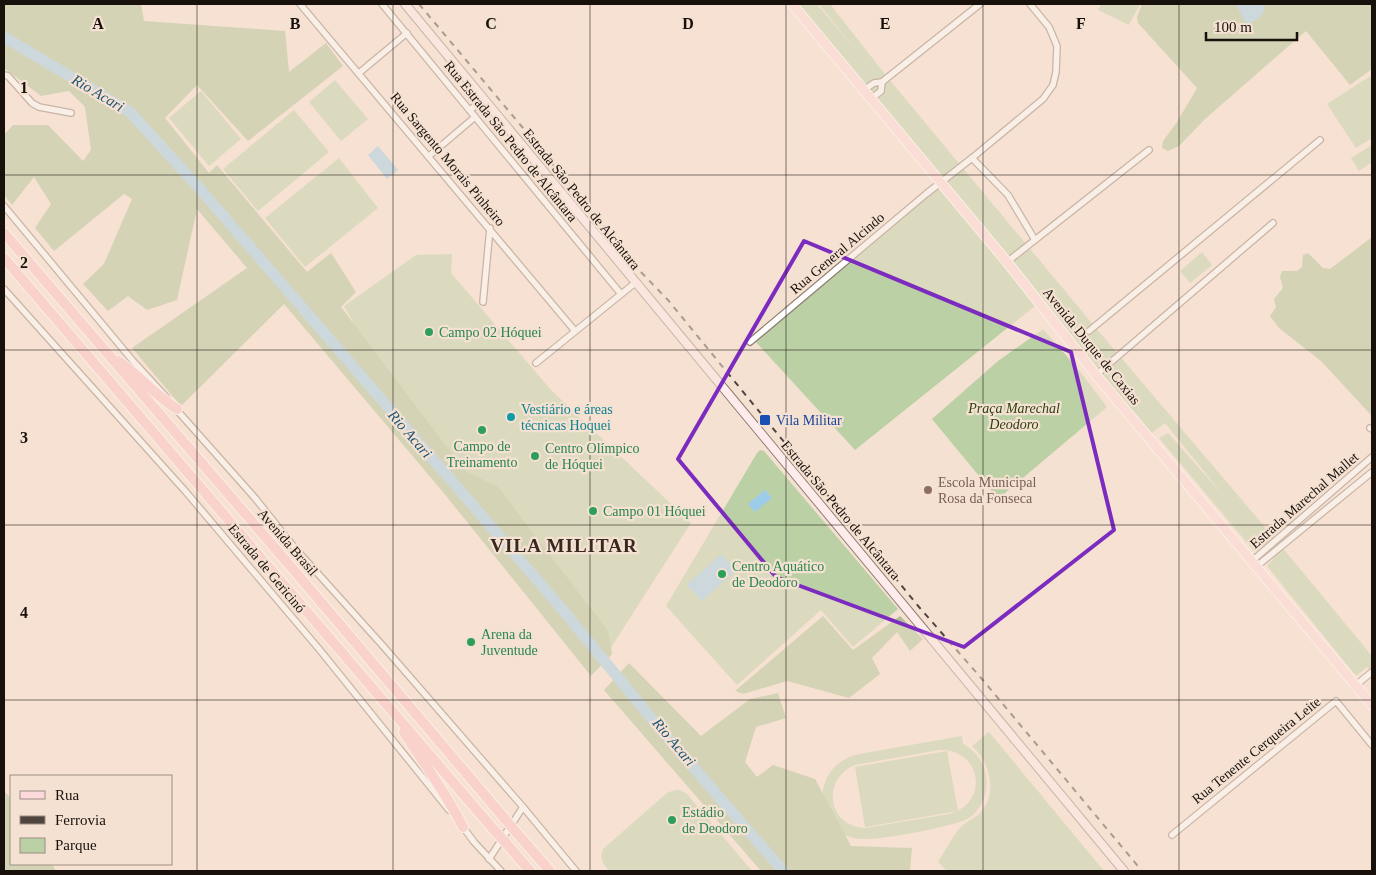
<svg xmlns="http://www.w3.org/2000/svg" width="1376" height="875" font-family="Georgia,serif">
<rect width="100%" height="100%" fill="#f5e1d2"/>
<g fill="#bcd0a6" fill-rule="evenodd">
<polygon points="790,4 817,4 856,50 819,4 830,4 888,78 1095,327 1281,546 1372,656 1372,673 1367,667 1356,676 1267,566 1274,558 1262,544 1254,551 1159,438 1168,433 1224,496 1165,423 1148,436 975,229 1035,306 855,450 753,339 939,183"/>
<polygon points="1101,4 1140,4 1129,25 1098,10"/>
<polygon points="1372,75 1372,138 1356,148 1327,104"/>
<polygon points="335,80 368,119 341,141 309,102"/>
<polygon points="201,91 241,139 209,166 169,118"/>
<polygon points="294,110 329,152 258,211 223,169"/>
<polygon points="1372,145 1372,162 1359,171 1351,158"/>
<polygon points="339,158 378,208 305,267 265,218"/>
<polygon points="1202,252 1212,265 1190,283 1180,271"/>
<polygon points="452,254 451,273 551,390 691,523 610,649 386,382 344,306 416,255"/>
<polygon points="1043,329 1078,369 1107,407 998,499 932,419 998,361"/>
<polygon points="760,450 764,451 898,609 853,647 821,610 737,685 666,606 757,453"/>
<path d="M989 732 1104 871H947L938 862C945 851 951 839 959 829 964 822 975 819 981 812 998 793 990 762 972 746Z"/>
<path d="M962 736 963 744C976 751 985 763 986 777 988 793 982 809 969 818 957 826 881 840 865 839 858 839 848 838 843 833 837 828 827 805 822 797 824 774 837 759 859 754ZM939 750C982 748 990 804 949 814L865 828C827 826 821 779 855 765Z"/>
<polygon points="947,751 958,811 865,827 855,767"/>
<path d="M675 790H680L687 794 752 871H610C603 864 599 859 603 849L667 793Z"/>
</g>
<g fill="#acc094">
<polygon points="4,4 141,4 144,21 285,31 289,72 326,43 343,66 248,141 197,85 165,118 209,173 217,165 307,272 331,253 356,292 341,307 465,471 498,487 608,631 612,654 591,676 443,492 284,304 181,406 132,348 247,268 197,209 177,300 147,310 128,296 108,311 83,284 104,264 132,199 124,194 54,251 35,228 51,204 34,177 12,205 4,195 4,135 13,125 48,125 83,161 91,150 85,107 69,91 41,96 4,68"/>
<polygon points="1142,4 1372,4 1372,69 1350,85 1306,31 1205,119 1179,146 1168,151 1162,148 1163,141 1177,122 1197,88 1138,23 1137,17"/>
<polygon points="1372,237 1372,416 1321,361 1279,328 1270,316 1276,307 1274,299 1283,288 1280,277 1282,271 1297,271 1302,267 1303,255 1308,253 1323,268 1330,269"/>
<polygon points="823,616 853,650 900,616 923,639 910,651 897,632 872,658 880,674 849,698 787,681 743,694 735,691"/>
<polygon points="629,663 701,736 750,699 778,693 786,718 756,727 745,762 757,777 773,765 815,779 851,846 912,848 910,871 761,871 604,690"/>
<polygon points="4,791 11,798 11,864 52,864 56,871 4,871"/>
</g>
<g fill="#9cccea">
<path d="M1236 4H1265C1264 16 1258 21 1246 24Z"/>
<polygon points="378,146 398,170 387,179 368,155"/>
<polygon points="765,490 772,498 755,512 748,504"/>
<polygon points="721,554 736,570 702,601 687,585"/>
</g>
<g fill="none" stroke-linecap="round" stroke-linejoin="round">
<polyline stroke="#9cccea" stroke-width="11" points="4,37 130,112 200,189 557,603 656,724 783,871"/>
<g stroke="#917f72" stroke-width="8">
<g id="street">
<polyline points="300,4 575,331"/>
<polyline points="382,4 621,294"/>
<polyline points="359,73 407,33"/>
<polyline points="4,75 8,76 32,103 39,107 71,113"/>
<polyline points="864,90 874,83 882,82 980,4"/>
<polyline points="871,99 881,91 882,82"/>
<polyline points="470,110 484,99"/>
<polyline points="429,156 475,117"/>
<polyline points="972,158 1008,195 1035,240"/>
<polyline points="4,206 133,361 166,397"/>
<polyline points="1007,262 1149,150"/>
<polyline points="4,289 186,492 319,649 449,810"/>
<polyline points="483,302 490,228"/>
<polyline points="1089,331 1320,140"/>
<polyline points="750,342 926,194 972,158 1043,99 1053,85 1056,72 1057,46 1049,27 1030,4"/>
<polyline points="536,363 635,283"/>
<polyline points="1096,375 1273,223"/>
<polyline points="175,408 255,498 294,547 383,646 523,807 576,871"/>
<polyline points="1370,428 1372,429"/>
<polyline points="1252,561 1372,457"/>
<polyline points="1257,566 1372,472"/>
<polyline points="1356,685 1372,672"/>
<polyline points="463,827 474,842 501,871"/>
<polyline points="1172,835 1336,701 1372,745"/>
<polyline points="489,859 523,807"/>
</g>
</g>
<g stroke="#917f72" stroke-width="10">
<polyline id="secondary" points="405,4 1124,871"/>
</g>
<g stroke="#fff" stroke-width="11">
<polyline id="primary" points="792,4 1007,262 1096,375 1372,705"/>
</g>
<g stroke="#fff" stroke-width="12">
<g id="highway">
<polyline points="4,233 298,575 505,819"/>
<polyline points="4,258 494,830"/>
<path d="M118 361C139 375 155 395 177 409"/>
<path d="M404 732C424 764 446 793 463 827"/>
<polyline points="515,831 550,871"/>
<polyline points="506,843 530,871"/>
</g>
</g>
<use href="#street" stroke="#fff" stroke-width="5.5"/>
<use href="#secondary" stroke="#feeced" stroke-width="8"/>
<use href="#primary" stroke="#fed9dc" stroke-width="9"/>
<use href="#highway" stroke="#fdbfc4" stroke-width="10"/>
<polyline stroke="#50453e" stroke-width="2" stroke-dasharray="6 6" stroke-linecap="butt" points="419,4 523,128 637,268 668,300 919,607 982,679 1142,871"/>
<g stroke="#fff" stroke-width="12" stroke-linecap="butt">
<g id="highway-bridge">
<polyline points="505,819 515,831"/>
<polyline points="494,830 506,843"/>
</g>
</g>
<use href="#highway-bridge" stroke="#fdbfc4" stroke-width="10"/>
</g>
<path d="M0 0H1376V875H0ZM804 241 1071 352 1114 530 964 647 776 577 678 459Z" fill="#f5e1d2" fill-opacity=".55" fill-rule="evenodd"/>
<path fill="none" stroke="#7b2cbf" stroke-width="4" stroke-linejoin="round" d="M804 241 1071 352 1114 530 964 647 776 577 678 459Z"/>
<path fill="none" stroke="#17100b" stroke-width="1" stroke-opacity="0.55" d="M197 4V871M393 4V871M590 4V871M786 4V871M983 4V871M1179 4V871M4 175H1372M4 350H1372M4 525H1372M4 700H1372"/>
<g fill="#2e9e5b" stroke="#f5e1d2" stroke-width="2">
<circle cx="429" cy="332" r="5"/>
<circle cx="482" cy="430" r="5"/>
<circle cx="535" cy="456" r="5"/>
<circle cx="593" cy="511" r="5"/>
<circle cx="722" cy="574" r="5"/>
<circle cx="471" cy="642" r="5"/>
<circle cx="672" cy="820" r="5"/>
</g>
<circle fill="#0f9aa8" stroke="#f5e1d2" stroke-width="2" cx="511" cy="417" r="5"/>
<rect fill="#1a4fb4" stroke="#f5e1d2" stroke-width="2" x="759" y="414" width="12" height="12" rx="2.5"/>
<circle fill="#8d6e63" stroke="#f5e1d2" stroke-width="2" cx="928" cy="490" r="5"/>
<g text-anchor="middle" stroke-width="4.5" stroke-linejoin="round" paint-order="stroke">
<g font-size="14" fill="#17100b" stroke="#f5e1d2">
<text transform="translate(511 141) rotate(51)" y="5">Rua Estrada São Pedro de Alcântara</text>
<text transform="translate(448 159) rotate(50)" y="5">Rua Sargento Morais Pinheiro</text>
<text transform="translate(582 199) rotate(51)" y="5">Estrada São Pedro de Alcântara</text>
<text transform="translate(837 253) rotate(-40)" y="5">Rua General Alcindo</text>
<text transform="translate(1092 346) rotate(51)" y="5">Avenida Duque de Caxias</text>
<text transform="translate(1304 500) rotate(-41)" y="5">Estrada Marechal Mallet</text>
<text transform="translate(841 510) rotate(50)" y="5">Estrada São Pedro de Alcântara</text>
<text transform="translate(288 542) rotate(49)" y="5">Avenida Brasil</text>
<text transform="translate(267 568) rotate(50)" y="5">Estrada de Gericinó</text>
<text transform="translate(1256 750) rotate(-39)" y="5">Rua Tenente Cerqueira Leite</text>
</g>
<g font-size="14" fill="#27864d" stroke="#f5e1d2" text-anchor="start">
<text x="439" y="337">Campo 02 Hóquei</text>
<text x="482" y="451" text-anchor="middle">Campo de<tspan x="482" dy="16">Treinamento</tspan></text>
<text x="545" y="453">Centro Olímpico<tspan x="545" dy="16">de Hóquei</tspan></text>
<text x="603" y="516">Campo 01 Hóquei</text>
<text x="732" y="571">Centro Aquático<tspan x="732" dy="16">de Deodoro</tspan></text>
<text x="481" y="639">Arena da<tspan x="481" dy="16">Juventude</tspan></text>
<text x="682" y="817">Estádio<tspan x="682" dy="16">de Deodoro</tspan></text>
</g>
<g font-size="14" font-style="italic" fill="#2d400f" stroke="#f5e1d2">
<text x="1014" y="413">Praça Marechal<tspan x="1014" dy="16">Deodoro</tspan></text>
</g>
<g font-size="14" fill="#0d838f" stroke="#f5e1d2" text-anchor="start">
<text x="521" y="414">Vestiário e áreas<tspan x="521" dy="16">técnicas Hoquei</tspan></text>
</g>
<g font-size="14" fill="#164399" stroke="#f5e1d2" text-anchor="start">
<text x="776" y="425">Vila Militar</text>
</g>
<g font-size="14" fill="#785e54" stroke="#f5e1d2" text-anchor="start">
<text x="938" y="487">Escola Municipal<tspan x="938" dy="16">Rosa da Fonseca</tspan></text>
</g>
<g font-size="15" font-style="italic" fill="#1c5573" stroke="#f5e1d2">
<text transform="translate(98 93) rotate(31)" y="5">Rio Acari</text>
<text transform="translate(410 434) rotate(49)" y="5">Rio Acari</text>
<text transform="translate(674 742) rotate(50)" y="5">Rio Acari</text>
</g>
<g font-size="19" font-weight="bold" letter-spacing="1" fill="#38291e" stroke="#f5e1d2">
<text x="564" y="552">VILA MILITAR</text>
</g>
</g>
<g font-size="16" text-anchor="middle" font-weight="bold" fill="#17100b" stroke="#f5e1d2" stroke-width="4.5" stroke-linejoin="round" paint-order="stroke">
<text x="98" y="29">A</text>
<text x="295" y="29">B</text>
<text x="491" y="29">C</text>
<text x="688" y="29">D</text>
<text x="885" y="29">E</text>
<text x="1081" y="29">F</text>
<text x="24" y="93">1</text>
<text x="24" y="268">2</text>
<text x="24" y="443">3</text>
<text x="24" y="618">4</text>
</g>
<rect width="1376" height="875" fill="none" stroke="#17100b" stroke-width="10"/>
<rect x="10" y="775" width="162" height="90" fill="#f5e1d2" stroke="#9c8d82"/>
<rect x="20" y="791" width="25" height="8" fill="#fed9dc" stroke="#9c8d82"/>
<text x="55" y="800" font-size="15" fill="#17100b">Rua</text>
<rect x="20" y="816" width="25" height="8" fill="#50453e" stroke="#9c8d82"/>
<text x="55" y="825" font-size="15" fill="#17100b">Ferrovia</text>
<rect x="20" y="838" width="25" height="15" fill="#bcd0a6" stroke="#9c8d82"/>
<text x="55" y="850" font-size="15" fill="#17100b">Parque</text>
<path d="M1206 32v8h91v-8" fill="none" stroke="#17100b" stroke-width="2.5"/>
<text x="1214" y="32" font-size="15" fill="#17100b" stroke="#f5e1d2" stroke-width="4" paint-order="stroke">100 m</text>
</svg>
